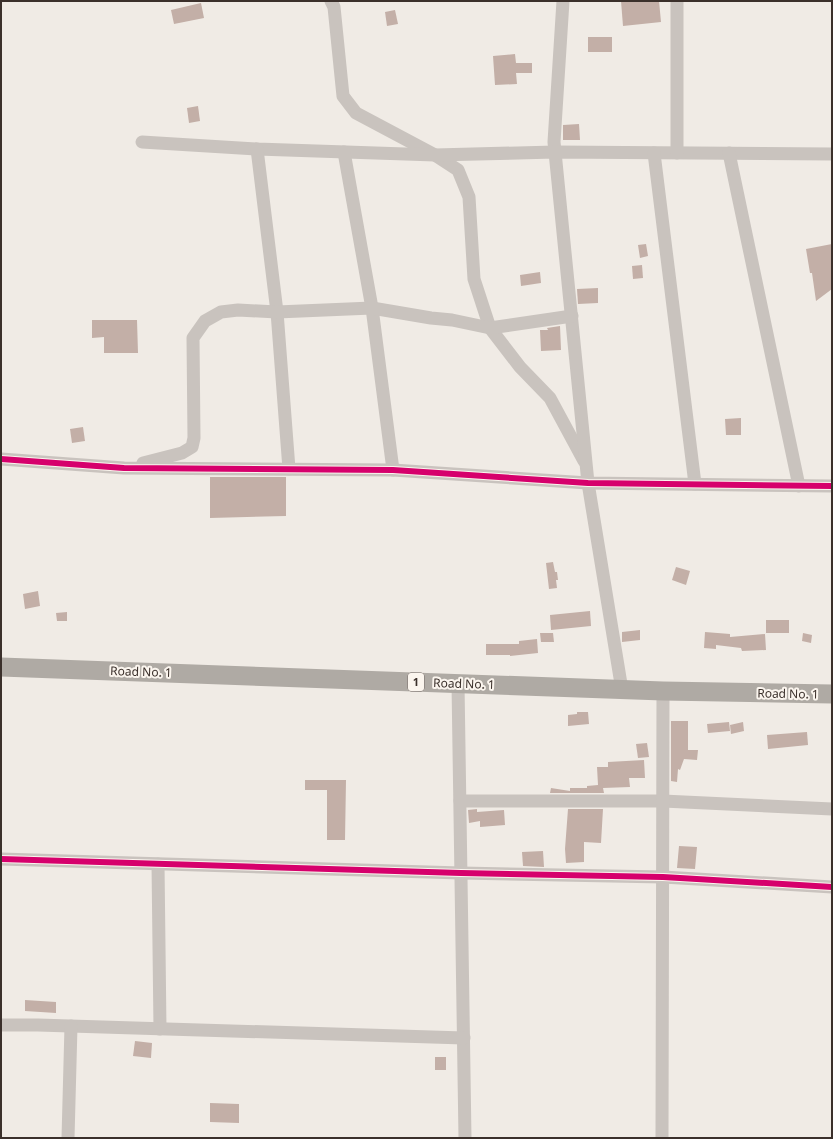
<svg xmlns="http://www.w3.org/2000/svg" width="833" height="1139" font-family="'Noto Sans',sans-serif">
<rect width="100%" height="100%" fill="#f0ebe5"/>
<g fill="#c3afa7">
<polygon points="621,1 659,1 661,22 623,26"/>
<polygon points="201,3 204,18 174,24 171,10"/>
<polygon points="395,10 398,24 387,26 385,12"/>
<rect x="588" y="37" width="24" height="15"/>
<polygon points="515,54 516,63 532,63 532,73 516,73 517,84 495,85 493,56"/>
<polygon points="198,106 200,121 189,123 187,108"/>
<polygon points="579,124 580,140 563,140 563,125"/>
<polygon points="646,244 648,256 640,258 638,245"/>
<polygon points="832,244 832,289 816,301 812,273 810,273 806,249"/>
<polygon points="642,265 643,278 633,279 632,266"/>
<polygon points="540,272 541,283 521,286 520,275"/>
<polygon points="598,288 598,303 578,304 577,289"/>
<polygon points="92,320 137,320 138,353 104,353 104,337 92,338"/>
<polygon points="560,326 561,350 541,351 540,330 548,330 547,328"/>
<polygon points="741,418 741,435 726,435 725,419"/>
<polygon points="83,427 85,441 72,443 70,429"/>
<polygon points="210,477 286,477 286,516 210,518"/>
<polygon points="553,562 555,572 557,572 558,580 556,580 557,588 549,589 546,563"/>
<polygon points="676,567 690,571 686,585 672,580"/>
<polygon points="38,591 40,606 25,609 23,594"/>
<polygon points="590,611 591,626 551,630 550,615"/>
<polygon points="67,612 67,621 57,621 56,613"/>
<rect x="766" y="620" width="23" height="13"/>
<polygon points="640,630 640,640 622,642 622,632"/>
<polygon points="705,632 730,634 730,637 765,634 766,650 742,651 741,648 716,645 716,649 704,648"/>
<polygon points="540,633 553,633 554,642 541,642"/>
<polygon points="803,633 812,635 811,643 802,641"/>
<polygon points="537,639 538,653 510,656 510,655 486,655 486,644 519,644 519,641"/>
<polygon points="577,712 588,712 589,724 568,726 568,715 577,714"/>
<polygon points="671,721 688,721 688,750 698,750 697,760 684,759 680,770 678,769 677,782 671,781"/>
<polygon points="729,722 730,731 708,733 707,724"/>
<polygon points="743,722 744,731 731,734 730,725"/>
<polygon points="807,732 808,745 768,749 767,735"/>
<polygon points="647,743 649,757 638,758 636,744"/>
<polygon points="644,760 645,778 629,778 630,787 603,788 604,793 550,793 551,788 570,791 570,788 587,788 587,786 598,785 597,767 608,767 608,762"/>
<polygon points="305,780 346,780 345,840 327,840 327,790 305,790"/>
<polygon points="477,809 477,812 504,810 505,825 480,827 480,821 469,823 468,810"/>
<polygon points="568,809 603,809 601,843 584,842 584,862 566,863 565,849"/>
<polygon points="679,846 697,847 695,869 677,868"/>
<polygon points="543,851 544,867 523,866 522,852"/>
<polygon points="25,1000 56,1002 56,1013 25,1011"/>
<polygon points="135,1041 152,1043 151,1058 133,1056"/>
<rect x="435" y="1057" width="11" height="13"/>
<polygon points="210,1103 239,1104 239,1123 210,1122"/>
</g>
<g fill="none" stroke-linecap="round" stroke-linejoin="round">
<g stroke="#c9c3be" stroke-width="13">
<polyline points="331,1 334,7 343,96 356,113 435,155 458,170 469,197 474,279 490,328 520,367 550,398 584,461"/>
<polyline points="563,1 554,142 588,483 622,690"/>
<polyline points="142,142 257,149 435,155 555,152 832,154"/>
<polyline points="257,149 277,312 289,469"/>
<polyline points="344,152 372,308 393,470"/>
<polyline points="654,153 695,484"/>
<polyline points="677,153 677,1"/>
<polyline points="729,153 799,486"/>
<polyline points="1,459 124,468 393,470 588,483 832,486"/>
<polyline points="143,463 182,453 192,447 194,438 193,338 205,321 221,312 238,310 277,312 372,308 431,318 452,320 490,328 572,316"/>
<polyline points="458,684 465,1138"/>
<polyline points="460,801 663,801 832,809"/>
<polyline points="1,859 461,873 663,877 832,887"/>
<polyline points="158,864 160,1029"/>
<polyline points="1,1025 38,1025 464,1038"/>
<polyline points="68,1138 71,1026"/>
<polyline points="662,1138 663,691"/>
</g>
<polyline stroke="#afaaa4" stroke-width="19" points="1,667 663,691 832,694"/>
<g stroke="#fbf5ee" stroke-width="8">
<g id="cycleway">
<polyline points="1,459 124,468 393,470 588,483 832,486"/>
<polyline points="1,859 461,873 663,877 832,887"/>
</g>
</g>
<use href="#cycleway" stroke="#d6006c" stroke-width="6"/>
</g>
<g text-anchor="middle" stroke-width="4" stroke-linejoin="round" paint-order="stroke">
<rect fill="#fbf5ee" stroke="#756b66" stroke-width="1" x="408" y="673" width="16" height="18" rx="3"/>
<g font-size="11" font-weight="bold" fill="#3b302b">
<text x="416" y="686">1</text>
</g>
<g font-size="12" fill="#3b302b" stroke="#fbf5ee">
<text transform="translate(141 672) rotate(2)" y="4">Road No. 1</text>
<text transform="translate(464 684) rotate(2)" y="4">Road No. 1</text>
<text transform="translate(788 694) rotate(1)" y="4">Road No. 1</text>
</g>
</g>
<rect width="833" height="1139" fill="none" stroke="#3b302b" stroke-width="4"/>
</svg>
